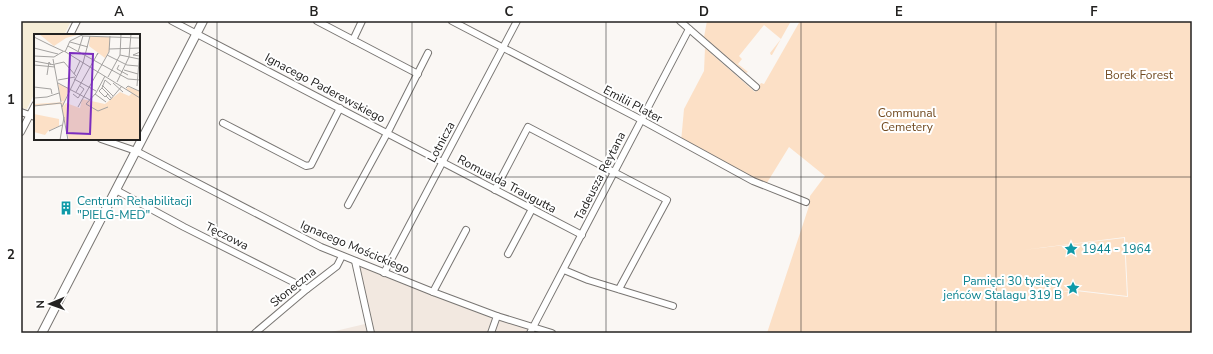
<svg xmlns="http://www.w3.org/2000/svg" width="1213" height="354" font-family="'Nunito Sans',sans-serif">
<rect width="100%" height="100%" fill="#faf7f4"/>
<polygon fill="#f2e8e0" points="355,261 533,327 530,333 327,333 369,323"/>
<polygon fill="#f6edd7" points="21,21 71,21 64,35 35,35 35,92 27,109 21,108"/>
<g fill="#fce0c6" fill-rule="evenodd">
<polygon points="707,21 791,21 772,55 771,55 770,53 781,39 764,25 739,56 742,59 738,64 748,72 746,73 704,37"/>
<path d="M800 21H1192V333H767L809 206 810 196 825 176 789 147 765 186 681 142 684 109 704 71 705 48 755 92 761 83 764 84ZM1125 237 1128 297 1076 291 1055 293 1076 290 1127 296 1124 238 1023 250Z"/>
</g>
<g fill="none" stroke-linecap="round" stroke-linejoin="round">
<g stroke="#797673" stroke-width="8">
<g id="minor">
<polyline points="172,21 582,235"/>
<polyline points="317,21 418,74"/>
<polyline points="452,21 636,117 753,181 806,202"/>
<polyline points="680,21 756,87"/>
<polyline points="70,35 77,21"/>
<polyline points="353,40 362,21"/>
<polyline points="21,112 35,117"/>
<polyline points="223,123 306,166 311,165 340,108"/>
<polyline points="21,132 35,105"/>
<polyline points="101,139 136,151 321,247 433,292 497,316 552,333"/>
<polyline points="116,190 184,227 307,289"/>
<polyline points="495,190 528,127 667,200 619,289"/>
<polyline points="348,205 390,128 428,53"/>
<polyline points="508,254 532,209"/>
<polyline points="355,261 371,333"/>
<polyline points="564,270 588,280 673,306"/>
<polyline points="384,273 517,21"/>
<polyline points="433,292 466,230"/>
<polyline points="255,333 307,289 337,266 342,256"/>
<polyline points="491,333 497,316"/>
<polyline points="530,333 689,29"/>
</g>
</g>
<g stroke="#797673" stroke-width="10">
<polyline id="major" points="42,333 203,21"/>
</g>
<use href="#minor" stroke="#fff" stroke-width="6"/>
<use href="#major" stroke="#fff" stroke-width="8"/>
</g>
<path fill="none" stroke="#232221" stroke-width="1" stroke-opacity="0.55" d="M217 21V333M412 21V333M606 21V333M801 21V333M996 21V333M21 177H1192"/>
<defs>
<g id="building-bare" transform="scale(1.08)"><path d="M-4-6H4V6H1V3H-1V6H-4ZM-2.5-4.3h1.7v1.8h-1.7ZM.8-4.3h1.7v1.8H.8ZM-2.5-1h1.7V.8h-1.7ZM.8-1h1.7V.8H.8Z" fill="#0f9aa8" stroke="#fff" stroke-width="2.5" paint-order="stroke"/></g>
<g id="sight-bare" transform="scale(1.08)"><path d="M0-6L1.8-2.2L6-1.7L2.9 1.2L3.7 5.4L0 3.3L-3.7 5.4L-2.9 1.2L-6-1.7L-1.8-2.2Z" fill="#0f9aa8" stroke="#fff" stroke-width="2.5" paint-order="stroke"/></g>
</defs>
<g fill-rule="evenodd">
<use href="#building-bare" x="66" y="208"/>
<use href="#sight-bare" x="1071" y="249"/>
<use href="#sight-bare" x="1073" y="288"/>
</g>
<g text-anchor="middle" stroke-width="4" stroke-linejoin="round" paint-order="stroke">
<g font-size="12" fill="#714a20" stroke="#fff">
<text x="1139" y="79">Borek Forest</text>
<text x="907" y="117">Communal<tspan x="907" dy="14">Cemetery</tspan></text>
</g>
<g font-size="12" fill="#232221" stroke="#fff">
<text transform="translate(325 88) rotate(28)" y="4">Ignacego Paderewskiego</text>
<text transform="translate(633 104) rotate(28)" y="4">Emilii Plater</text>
<text transform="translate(441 142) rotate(-62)" y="4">Lotnicza</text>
<text transform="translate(600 176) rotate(-63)" y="4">Tadeusza Reytana</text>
<text transform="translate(507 184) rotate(28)" y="4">Romualda Traugutta</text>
<text transform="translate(227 236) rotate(27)" y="4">Tęczowa</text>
<text transform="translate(355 247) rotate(23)" y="4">Ignacego Mościckiego</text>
<text transform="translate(293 287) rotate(-39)" y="4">Słoneczna</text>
</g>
<g font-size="12" fill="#0d838f" stroke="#fff" text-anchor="start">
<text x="77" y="205">Centrum Rehabilitacji<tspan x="77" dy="14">"PIELG-MED"</tspan></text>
<text x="1082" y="253">1944 - 1964</text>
<text x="1062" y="285" text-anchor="end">Pamięci 30 tysięcy<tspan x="1062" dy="14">jeńców Stalagu 319 B</tspan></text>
</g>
</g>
<g transform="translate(34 34)">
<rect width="106" height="106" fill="#faf7f4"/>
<path d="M5 0H40L43 1 32 4 20 12ZM56 2 76 3 75 17 71 24 55 12ZM24 50 35 54 29 73 32 69 46 74 48 65 71 70 86 58 95 62 98 59 92 55 94 53 106 57V106H35L27 70 0 72V70L31 68 27 67ZM0 80 25 85V92L14 97 11 101 0 98Z" fill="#fce0c6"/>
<path fill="none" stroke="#a4a2a0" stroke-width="1" d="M46 0 48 2 106 4M0 3 16 11M36 8 54 13M16 11 29 17M34 12 94 45 106 46M0 14 24 20M75 15 106 14M31 18 36 7 50 0M44 18 49 2M106 18 99 21 106 22M73 21 93 31 104 32M86 21 105 25M0 22 20 23 30 17 106 64M19 25 27 68M0 27 21 31M21 30 30 28 42 42M0 31 21 33M85 31 83 35 94 41M90 36 104 40M40 40 46 27M13 41 15 28 17 31M71 42 62 59 52 70 64 77 74 73M74 43 86 21 87 0M40 45 62 57M24 46 41 43M83 48 95 23 97 0M24 49 56 66M79 49 89 58M68 51 79 62M103 52 106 15M0 53 17 55 18 60M68 54 71 46 77 51M92 54 94 52 105 57 106 54M42 58 64 19 63 21M39 60 44 64 50 55 46 52M61 60 72 68M74 60 71 63 65 57 68 54 74 60 77 64M72 62 76 66 88 52M0 64 13 63 25 59M27 69 34 106M0 72 27 69M28 73 49 29 56 2M44 73 75 18 76 2M15 97 28 91M26 106 30 83"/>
<path fill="#7b2cbf" fill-opacity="0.15" stroke="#7b2cbf" stroke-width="2" d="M36 19 59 20 56 100 33 99Z"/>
<rect width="106" height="106" fill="none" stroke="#232221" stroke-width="2"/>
</g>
<rect width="1213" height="354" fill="none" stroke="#ffffff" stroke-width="44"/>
<g transform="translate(50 304) rotate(268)" stroke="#ffffff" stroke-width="3" paint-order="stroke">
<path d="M0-3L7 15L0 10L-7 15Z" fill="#232221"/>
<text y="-6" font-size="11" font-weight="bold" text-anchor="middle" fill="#232221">N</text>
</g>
<rect x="22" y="22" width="1169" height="310" fill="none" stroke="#232221" stroke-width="1.5"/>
<g font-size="13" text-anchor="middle" font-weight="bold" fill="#232221">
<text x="119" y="16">A</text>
<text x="314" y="16">B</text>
<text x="509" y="16">C</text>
<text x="704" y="16">D</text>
<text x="899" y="16">E</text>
<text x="1094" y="16">F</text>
<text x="11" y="104">1</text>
<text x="11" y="259">2</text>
</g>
</svg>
